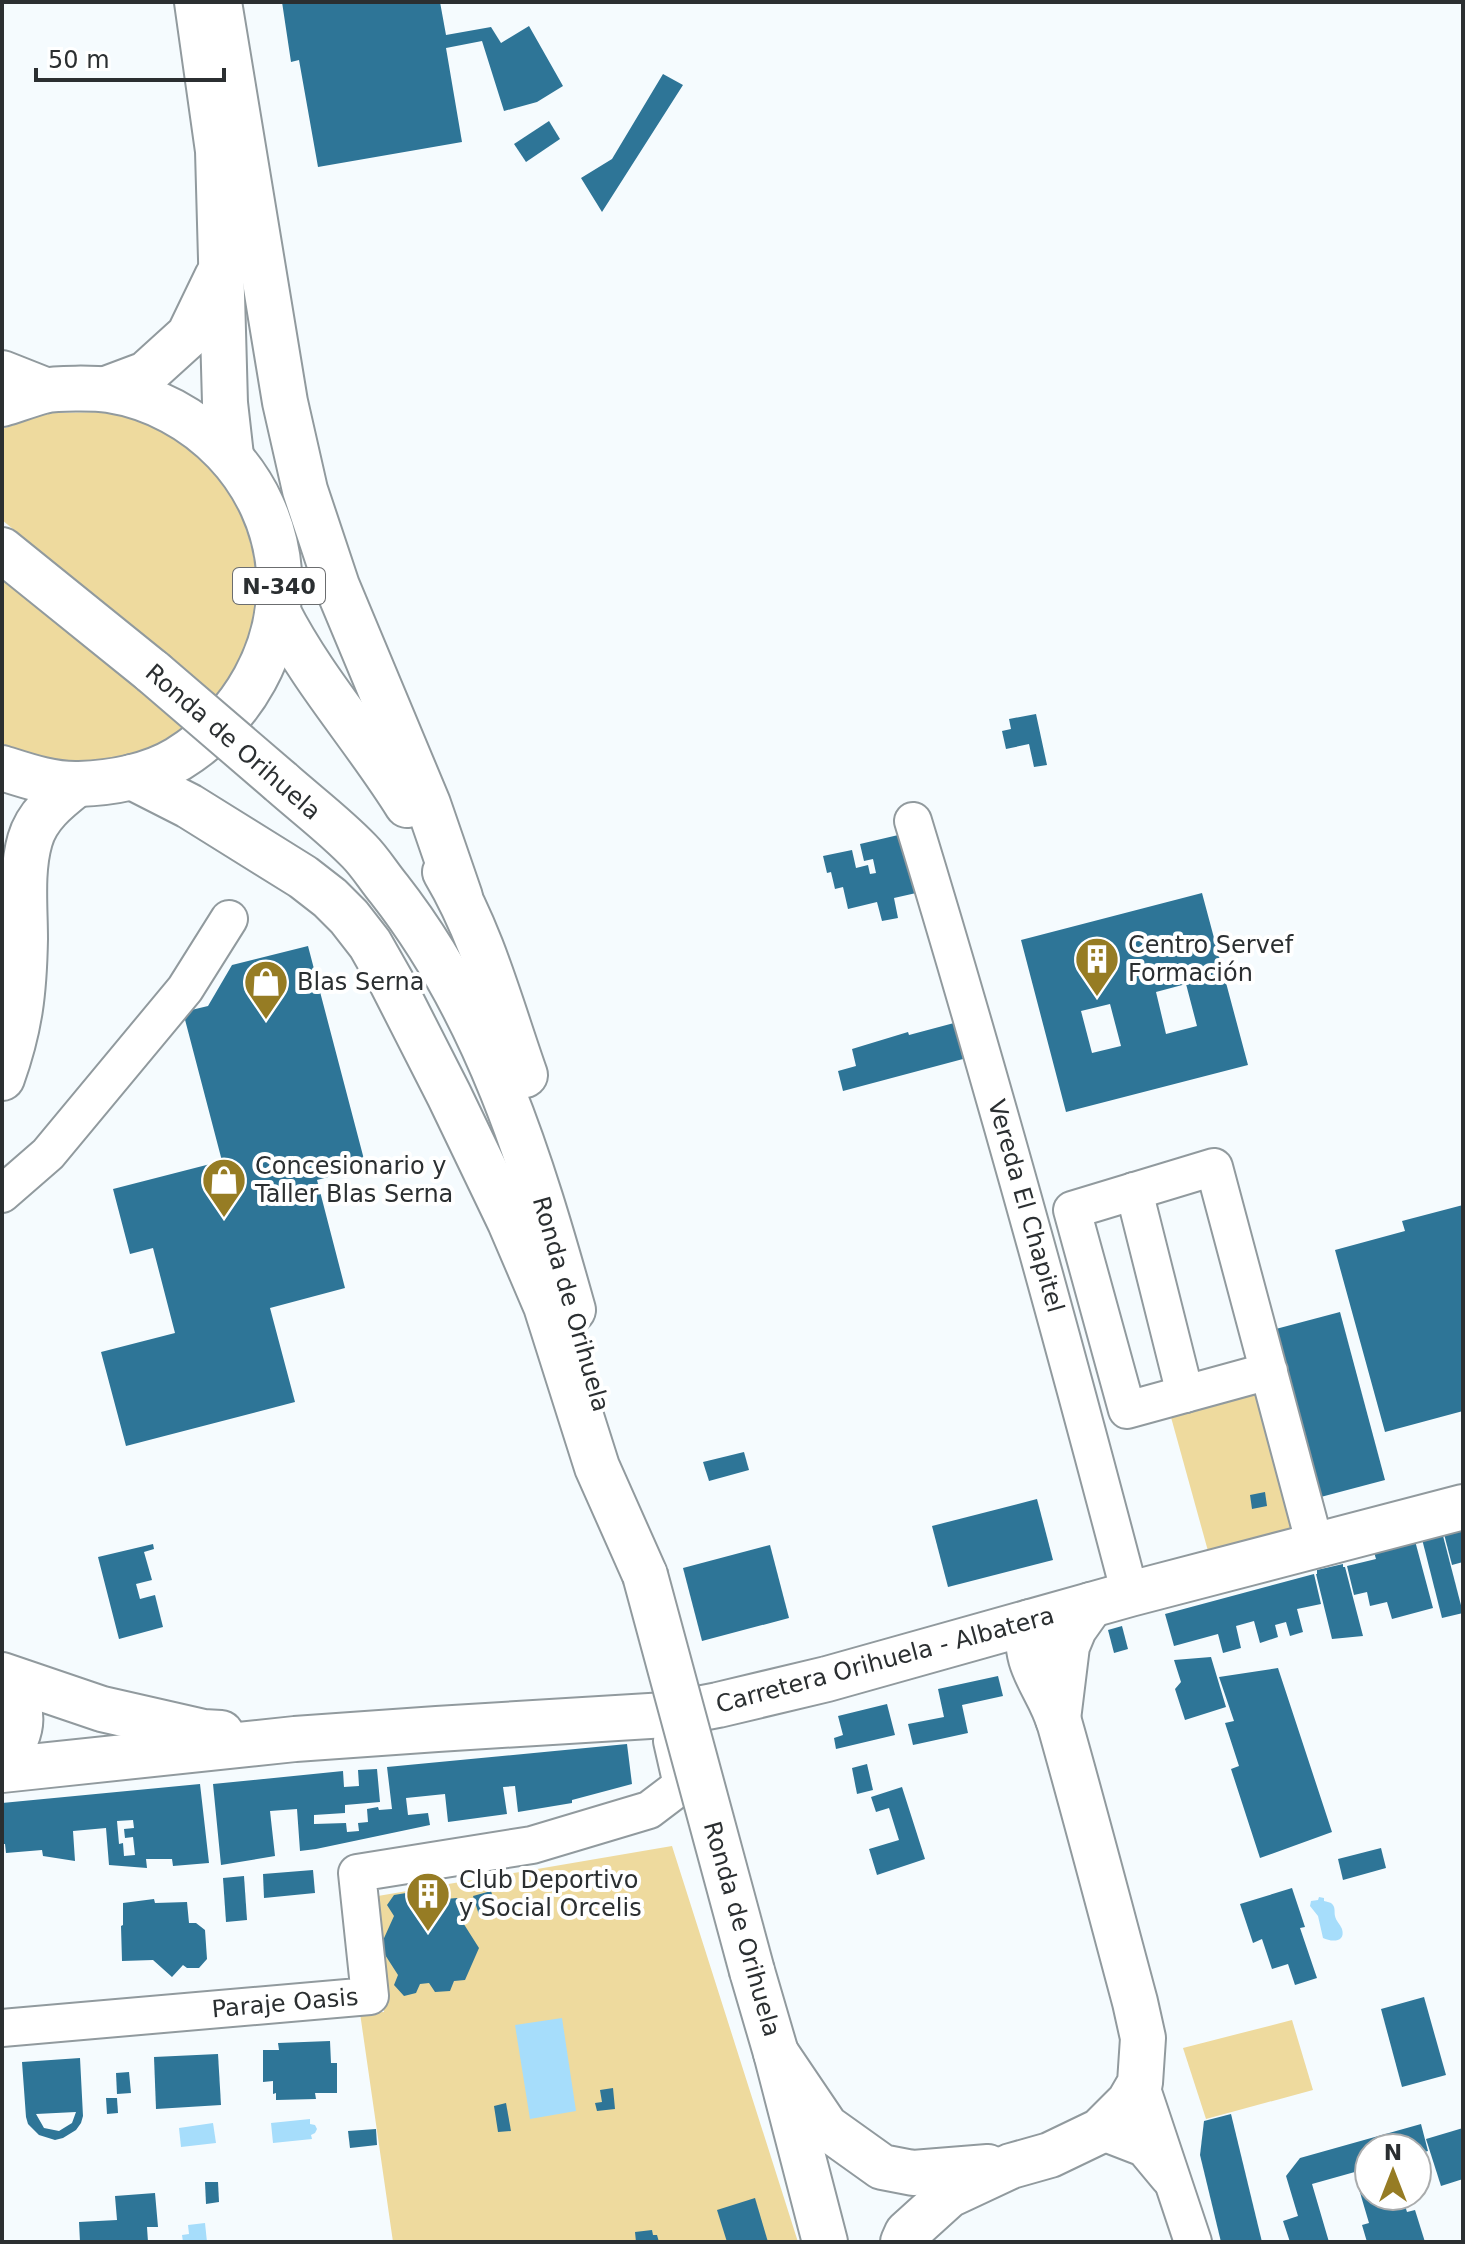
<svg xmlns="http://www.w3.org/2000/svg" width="1465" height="2244" font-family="'DejaVu Sans',sans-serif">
<rect width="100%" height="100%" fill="#f5fbfe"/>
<g fill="#eeda9e">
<path d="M104 412C136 419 167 429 193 450 264 511 280 624 216 697L2 520V429L49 413Z"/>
<path d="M2 573 186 725C180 730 173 736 166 740 119 766 50 770 2 743Z"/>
<polygon points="1255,1387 1293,1528 1208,1551 1169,1410"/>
<polygon points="672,1846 798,2242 393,2242 360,2013 384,2012 372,1897"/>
<polygon points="1292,2020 1313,2090 1206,2119 1183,2048"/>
</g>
<g fill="#a6ddfb">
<path d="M1319 1897 1324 1898V1901C1327 1902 1329 1902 1331 1903 1336 1907 1334 1911 1335 1916 1336 1921 1340 1924 1342 1929 1346 1943 1331 1942 1323 1938L1318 1916 1310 1906 1311 1901 1318 1900Z"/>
<polygon points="562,2018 576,2111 530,2119 515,2025"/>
<polygon points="310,2119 310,2124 315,2125 317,2129 315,2133 311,2135 312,2139 273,2143 271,2123"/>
<polygon points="213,2123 216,2143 181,2147 179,2128"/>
<polygon points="205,2223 207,2242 183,2242 182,2235 189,2234 188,2225"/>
</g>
<g fill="#2e7597" fill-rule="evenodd">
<polygon points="282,2 440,2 446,35 491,27 501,43 529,26 563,86 537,102 504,111 482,41 446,48 462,142 318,167 299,60 291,62"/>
<polygon points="663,74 683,85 602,212 581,178 612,159"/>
<polygon points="549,121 560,139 526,162 514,144"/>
<polygon points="1036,714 1047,765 1034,767 1029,744 1006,749 1002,731 1011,729 1009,719"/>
<polygon points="911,832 925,891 894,898 898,918 882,921 877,902 848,909 843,887 835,889 831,872 827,873 823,856 852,850 856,868 868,865 870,874 876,873 873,859 864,861 860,844"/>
<path d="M1202 893 1248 1065 1066 1112 1021 940ZM1186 984 1197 1026 1166 1034 1156 992ZM1110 1004 1121 1046 1092 1053 1081 1011Z"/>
<polygon points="308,946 366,1167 317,1180 345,1288 270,1308 295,1402 126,1446 101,1352 175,1333 153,1248 130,1254 113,1189 222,1161 183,1012 208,1006 232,965"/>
<polygon points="954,1023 963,1059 843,1091 838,1071 856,1066 852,1049 908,1032 909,1035"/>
<polygon points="1463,1205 1463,1411 1385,1432 1335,1250 1405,1231 1402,1221"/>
<polygon points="1340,1312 1385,1480 1317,1498 1272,1330"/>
<polygon points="744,1452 749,1470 709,1481 703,1462"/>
<polygon points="1265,1492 1267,1506 1252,1509 1250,1495"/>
<polygon points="1037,1499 1053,1560 948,1587 932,1526"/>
<polygon points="1463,1529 1463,1562 1452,1565 1444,1534"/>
<polygon points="1442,1532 1463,1613 1442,1618 1422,1539"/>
<polygon points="1414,1537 1433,1608 1392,1619 1387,1602 1370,1606 1367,1592 1354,1595 1347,1566 1376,1559 1373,1549"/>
<polygon points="153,1544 154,1549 144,1552 152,1580 136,1584 140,1599 155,1595 163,1627 119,1639 98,1557"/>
<polygon points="770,1545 789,1618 702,1641 683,1568"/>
<polygon points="1343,1564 1343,1567 1345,1567 1363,1636 1332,1639 1316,1574 1317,1574 1317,1570"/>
<polygon points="1314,1574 1321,1604 1297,1609 1303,1632 1290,1636 1286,1622 1275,1625 1278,1637 1260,1643 1254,1621 1236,1626 1241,1648 1223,1653 1218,1634 1174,1646 1165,1614"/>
<polygon points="1122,1626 1128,1649 1114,1653 1108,1630"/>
<polygon points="1211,1657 1226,1707 1185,1720 1175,1689 1181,1682 1174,1660"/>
<polygon points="1278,1668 1332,1832 1260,1858 1231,1769 1239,1766 1225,1723 1234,1721 1219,1677"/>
<polygon points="998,1676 1003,1696 962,1705 968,1733 913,1745 908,1724 944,1717 938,1689"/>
<polygon points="887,1704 895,1735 836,1749 834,1738 843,1735 838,1716"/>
<polygon points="627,1744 632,1784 572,1800 572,1803 518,1812 515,1786 503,1787 507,1814 448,1822 445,1794 406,1798 408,1815 428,1813 430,1825 316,1849 300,1851 297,1809 270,1811 275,1856 221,1865 213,1784 343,1771 344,1787 359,1786 358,1770 377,1769 380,1802 345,1805 345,1813 314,1815 314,1824 346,1823 347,1832 359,1831 358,1823 368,1822 367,1809 378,1807 379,1810 392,1809 387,1767"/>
<polygon points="867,1764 873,1790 857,1794 852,1768"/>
<path d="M200 1784 209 1863 173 1866 172 1859H146L147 1868 109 1865 106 1828 73 1831 75 1861 43 1856 42 1850 6 1853 5 1844H2V1803ZM133 1820 134 1828 124 1829 125 1838 133 1837 135 1855 124 1856 123 1843 119 1844 117 1821Z"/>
<polygon points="902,1787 925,1859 877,1875 869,1849 899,1840 889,1808 876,1812 871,1797"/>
<polygon points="1381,1848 1386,1868 1343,1880 1338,1859"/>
<polygon points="313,1870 315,1893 264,1898 263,1874"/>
<polygon points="244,1876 247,1920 226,1922 223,1878"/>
<polygon points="1292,1888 1305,1927 1300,1928 1317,1978 1295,1985 1288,1964 1272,1969 1262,1939 1253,1943 1240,1904"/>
<polygon points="439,1890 445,1899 457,1898 464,1908 460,1918 479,1948 465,1980 454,1981 450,1991 435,1992 429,1983 420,1984 416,1993 404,1996 394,1985 398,1975 380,1947 394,1916 387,1905 394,1895 406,1893 411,1900 415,1892"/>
<polygon points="491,1891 498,1913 480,1918 473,1896"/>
<polygon points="154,1899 155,1903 187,1902 189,1923 196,1923 205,1930 207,1959 199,1968 187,1968 183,1965 172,1977 153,1960 122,1961 121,1926 123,1925 123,1903"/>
<polygon points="1424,1997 1446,2075 1402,2087 1381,2009"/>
<polygon points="330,2041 331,2063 337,2063 337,2093 315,2093 316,2099 276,2100 276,2093 273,2094 273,2081 263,2082 263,2050 279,2050 278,2043"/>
<polygon points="218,2054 221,2105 156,2109 154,2057"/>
<path d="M80 2058 83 2116 81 2123 76 2130 63 2138 55 2140 39 2135 28 2124 26 2117 22 2062ZM76 2112 72 2123 59 2131 44 2128 36 2114Z"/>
<polygon points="129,2072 131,2093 117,2094 116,2073"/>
<polygon points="613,2088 615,2109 597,2111 595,2103 602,2102 600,2090"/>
<polygon points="106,2098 117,2098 118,2113 107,2114"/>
<polygon points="506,2103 511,2131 498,2132 494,2106"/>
<polygon points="1231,2114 1262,2242 1221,2242 1200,2155 1204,2121"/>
<polygon points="1421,2124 1428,2151 1417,2154 1417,2148 1369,2148 1369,2168 1312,2184 1329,2242 1290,2242 1283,2221 1298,2216 1286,2176 1300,2158"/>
<polygon points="1463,2128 1463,2179 1441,2186 1426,2139"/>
<polygon points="376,2129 377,2145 350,2148 348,2131"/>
<polygon points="1369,2175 1369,2196 1402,2196 1407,2212 1415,2210 1425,2242 1367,2242 1362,2225 1369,2223 1356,2179"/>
<polygon points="205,2182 218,2182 219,2202 206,2204"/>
<polygon points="155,2193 158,2227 147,2227 148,2242 80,2242 79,2222 117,2220 115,2196"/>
<polygon points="755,2198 768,2242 727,2242 717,2210"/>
<polygon points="652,2230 653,2235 657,2235 659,2242 636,2242 635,2232"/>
</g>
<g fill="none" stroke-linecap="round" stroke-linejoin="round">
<g stroke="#919a9e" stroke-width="40">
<g id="minor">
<path d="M913 821C991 1077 1062 1335 1130 1594"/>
<polyline points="1134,1191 1185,1394"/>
<polyline points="2,1194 48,1154 185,989 229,919"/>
<polyline points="1269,1371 1127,1410 1072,1210 1214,1167 1315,1545"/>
<polyline points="2,2028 370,1996 357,1873 532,1845 649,1810 682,1785 672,1741"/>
<polyline points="1140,2083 1193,2242"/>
<polyline points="1100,2131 1144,2148 1169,2178"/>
</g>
</g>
<g stroke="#919a9e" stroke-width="48">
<g id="major">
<polyline points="219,2 285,402 305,490 337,586 428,804 460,897"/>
<polyline points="2,373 45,390"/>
<polyline points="2,550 153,672"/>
<path d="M278 612C313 681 366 739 407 805"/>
<polyline points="132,777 189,806 303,877 330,898 349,917 370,944 391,981 449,1095 510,1222 546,1306 597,1467 645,1575"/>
<path d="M281 782C307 805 335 826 359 851 370 862 379 877 389 889 487 1014 531 1160 573 1310"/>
<path d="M445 872C482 934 501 1007 525 1075"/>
<polyline points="2,1675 102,1709 203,1732 221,1733"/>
<path d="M2 1678C27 1708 26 1731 2 1761"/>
<polyline points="1058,1719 1067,1646 1074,1629 1091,1605"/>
<polyline points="2,1770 295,1739 437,1729 666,1715 718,1705 827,1679 1130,1594 1463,1507"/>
<polyline points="752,1971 776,2053 825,2242"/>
<polyline points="776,2053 826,2127 882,2167 913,2173 988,2167"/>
<path d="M903 2242 907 2233 949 2195 1011 2166 1050 2155 1100 2131 1129 2102 1140 2083 1143 2038 1135 2002C1110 1909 1086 1817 1060 1725 1049 1686 1021 1666 1030 1622"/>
</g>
</g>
<g stroke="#919a9e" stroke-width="48">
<g id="highway">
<polyline points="197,2 218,151 225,403 231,456"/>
<polyline points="106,389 146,374 189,335 217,277"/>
<path d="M2 404C15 400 29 395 43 391 56 388 95 388 109 390 198 404 272 479 279 571 284 648 243 719 178 759 150 776 112 783 79 784 53 785 27 776 2 768"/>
<path d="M2 1078C20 1028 24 992 25 939 25 907 21 871 30 840 37 815 58 799 77 784"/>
</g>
</g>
<use href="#minor" stroke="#fff" stroke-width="36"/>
<use href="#major" stroke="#fff" stroke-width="44"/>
<use href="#highway" stroke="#fff" stroke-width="44"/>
<g stroke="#919a9e" stroke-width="48" stroke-linecap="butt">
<g id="major-bridge">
<polyline points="153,672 281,782"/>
<polyline points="645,1575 752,1971"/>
</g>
</g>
<use href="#major-bridge" stroke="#fff" stroke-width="44"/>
</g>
<defs>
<g id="building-pin" transform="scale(2.3)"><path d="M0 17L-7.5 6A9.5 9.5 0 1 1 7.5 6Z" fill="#967c24" stroke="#fff"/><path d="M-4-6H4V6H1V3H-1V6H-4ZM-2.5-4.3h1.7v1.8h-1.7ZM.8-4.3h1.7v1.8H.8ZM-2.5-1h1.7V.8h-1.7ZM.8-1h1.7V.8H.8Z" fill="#fff"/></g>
<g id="shop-pin" transform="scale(2.3)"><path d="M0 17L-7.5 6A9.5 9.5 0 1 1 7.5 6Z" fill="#967c24" stroke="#fff"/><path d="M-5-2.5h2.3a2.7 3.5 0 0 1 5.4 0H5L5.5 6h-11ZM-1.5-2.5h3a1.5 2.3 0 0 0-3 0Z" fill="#fff"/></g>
</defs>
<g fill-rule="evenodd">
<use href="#building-pin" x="1097" y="959"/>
<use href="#shop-pin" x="266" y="982"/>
<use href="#shop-pin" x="224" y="1180"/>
<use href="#building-pin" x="428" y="1894"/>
</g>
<g text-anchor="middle" stroke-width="8" stroke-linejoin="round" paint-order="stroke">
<rect fill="#fff" stroke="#6b6d6f" stroke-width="2" x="233" y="568" width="92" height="36" rx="6"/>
<g font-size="22" font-weight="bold" fill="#2b2f31">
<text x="279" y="594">N-340</text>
</g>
<g font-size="24" fill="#2b2f31" stroke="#fff">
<text transform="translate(233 742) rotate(41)" y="8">Ronda de Orihuela</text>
<text transform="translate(1026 1206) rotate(74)" y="8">Vereda El Chapitel</text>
<text transform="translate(571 1304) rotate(74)" y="8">Ronda de Orihuela</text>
<text transform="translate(885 1660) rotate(-15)" y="8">Carretera Orihuela - Albatera</text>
<text transform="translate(742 1929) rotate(74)" y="8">Ronda de Orihuela</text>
<text transform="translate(285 2003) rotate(-5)" y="8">Paraje Oasis</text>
</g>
<g font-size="24" fill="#2b2f31" stroke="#fff" text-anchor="start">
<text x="1128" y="953">Centro Servef<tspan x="1128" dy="28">Formación</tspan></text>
<text x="297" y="990">Blas Serna</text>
<text x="255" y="1174">Concesionario y<tspan x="255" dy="28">Taller Blas Serna</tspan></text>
<text x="459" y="1888">Club Deportivo<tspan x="459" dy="28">y Social Orcelis</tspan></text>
</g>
</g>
<rect width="1465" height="2244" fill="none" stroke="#2b2f31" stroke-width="8"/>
<g transform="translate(1393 2172)"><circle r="38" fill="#ffffff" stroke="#aaacad" stroke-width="2"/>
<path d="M0-6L14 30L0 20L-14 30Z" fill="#967c24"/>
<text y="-12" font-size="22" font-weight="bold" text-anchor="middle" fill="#2b2f31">N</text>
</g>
<path d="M36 68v12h188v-12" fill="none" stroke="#2b2f31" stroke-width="4"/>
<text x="48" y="68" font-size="24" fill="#2b2f31" stroke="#ffffff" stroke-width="6" paint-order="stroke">50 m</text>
</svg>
